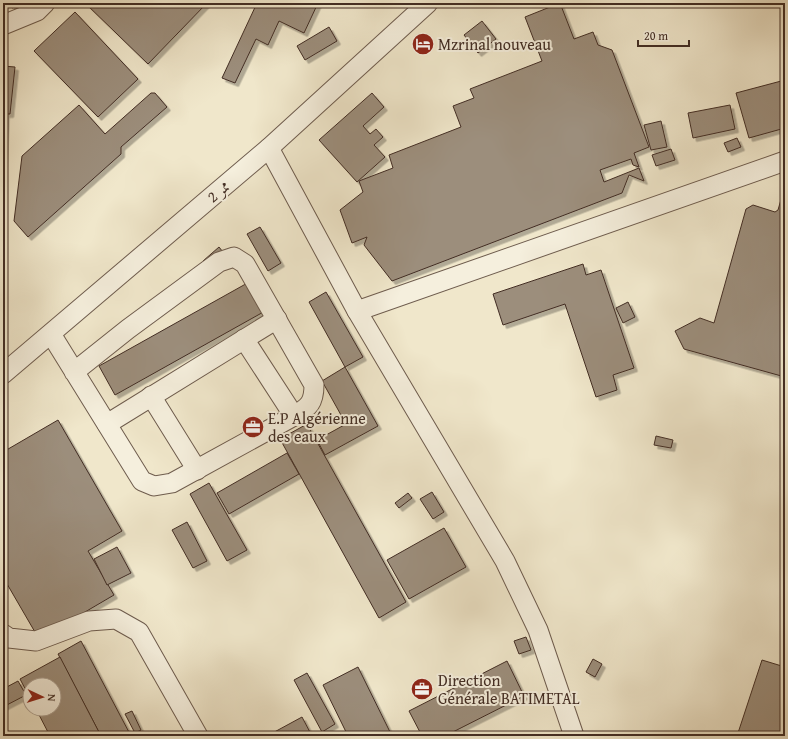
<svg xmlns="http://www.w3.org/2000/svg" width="788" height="739" font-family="'Gentium Book Plus',Amiri,serif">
<defs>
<filter id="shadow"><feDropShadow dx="3.5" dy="3.5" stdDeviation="0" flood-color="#0004"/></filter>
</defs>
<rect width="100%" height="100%" fill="#f0e7cb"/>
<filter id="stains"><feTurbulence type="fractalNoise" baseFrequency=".005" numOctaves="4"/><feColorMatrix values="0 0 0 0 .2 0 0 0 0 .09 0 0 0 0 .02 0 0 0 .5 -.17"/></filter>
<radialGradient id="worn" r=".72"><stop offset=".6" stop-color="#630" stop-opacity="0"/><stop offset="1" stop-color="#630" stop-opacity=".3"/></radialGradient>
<g fill="#9c8e7b" stroke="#422d24" filter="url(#shadow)">
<polygon points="10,3 26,3 12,8"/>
<polygon points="85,3 207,3 148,64"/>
<polygon points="257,3 318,3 304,33 279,21 268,45 256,39 235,83 222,78"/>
<polygon points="560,3 574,39 593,32 598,45 612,50 649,147 634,153 639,167 633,165 631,159 600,170 604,182 639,168 644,181 629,175 622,193 392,281 364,245 367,237 352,243 340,210 363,192 359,181 393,168 389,155 461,127 453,106 474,98 470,89 542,61 525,17"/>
<polygon points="75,12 138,79 98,117 34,51"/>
<polygon points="482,21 496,39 478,53 464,35"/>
<polygon points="329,27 337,41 305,60 297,46"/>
<polygon points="3,66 15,67 10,114 3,114"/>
<polygon points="785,80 785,128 749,138 736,93"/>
<polygon points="151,93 155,93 167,107 121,147 121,154 28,237 14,221 22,156 79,105 105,134"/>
<polygon points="372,93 384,107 363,126 370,134 376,129 383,137 374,145 385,157 357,182 319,140"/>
<polygon points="730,105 735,129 693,138 688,113"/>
<polygon points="3,108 6,108 3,177"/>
<polygon points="661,121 667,147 651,150 644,125"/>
<polygon points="737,138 741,147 728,152 724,143"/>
<polygon points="671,149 675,160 656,166 652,155"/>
<polygon points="785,195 785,377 684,349 675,331 700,318 714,323 746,209 753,205 775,212 778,210 782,196"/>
<polygon points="260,227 281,263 268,271 247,234"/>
<polygon points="219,247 223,252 208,265 203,261"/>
<polygon points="583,264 586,275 601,270 634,368 613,375 617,390 596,397 565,304 503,325 493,294"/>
<polygon points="251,281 267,310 115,395 99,366"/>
<polygon points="326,292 363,357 345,367 309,302"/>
<polygon points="628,302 635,317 623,323 616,308"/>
<polygon points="345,367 378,426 325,455 317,440 346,424 322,381"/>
<polygon points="58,420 122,531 88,551 114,595 39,639 3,577 3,452"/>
<polygon points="307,424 406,602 379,618 280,439"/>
<polygon points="656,436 673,440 671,448 654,445"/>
<polygon points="287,453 299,474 229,514 217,493"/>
<polygon points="209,483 247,550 227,561 190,494"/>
<polygon points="432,492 444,512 433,519 420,499"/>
<polygon points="408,493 412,498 399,508 395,503"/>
<polygon points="187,522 207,561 193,568 172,530"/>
<polygon points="444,528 466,567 409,599 387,560"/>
<polygon points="117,547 131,573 107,585 94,559"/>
<polygon points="526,637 531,650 519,654 514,641"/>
<polygon points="81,641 131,736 101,736 58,654"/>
<polygon points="60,657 101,736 50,736 36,709 54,709 54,685 30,685 30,698 20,679"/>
<polygon points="593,659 602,664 595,677 586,672"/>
<polygon points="762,660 785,667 785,736 737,736"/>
<polygon points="507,661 524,696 445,736 422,736 409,711"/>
<polygon points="358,667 392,736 348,736 323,685"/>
<polygon points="307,673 335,724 322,732 294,680"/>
<polygon points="18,681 26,695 3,707 3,689"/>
<polygon points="132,711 141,730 135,733 125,714"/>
<polygon points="302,717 312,736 267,736"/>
</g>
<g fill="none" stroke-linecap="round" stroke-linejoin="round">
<g stroke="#6e5c4e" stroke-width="21">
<g id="minor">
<polyline points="3,25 37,11 45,3"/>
<polyline points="269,148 357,311 505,561 538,630 574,736"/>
<polyline points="357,311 785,161"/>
<path d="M51 334 142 481 154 486 172 483 294 416C309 407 314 403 314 385L245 264 234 257 219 262 128 329 74 372"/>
<polyline points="244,339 294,416"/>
<polyline points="3,374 269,148 428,3"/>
<polyline points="151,396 197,470"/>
<polyline points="107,424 277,319"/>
<polyline points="3,634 9,638 36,641 89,621 116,619 139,632 198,736"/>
</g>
</g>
<use href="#minor" stroke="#f5efdd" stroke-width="19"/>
</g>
<defs>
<g id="hotel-disc" transform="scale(1.15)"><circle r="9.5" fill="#8f2418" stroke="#f5efdd"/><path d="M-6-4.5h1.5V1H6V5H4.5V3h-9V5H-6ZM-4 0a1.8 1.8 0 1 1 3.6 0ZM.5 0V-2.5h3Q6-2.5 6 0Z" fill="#fff"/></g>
<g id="office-disc" transform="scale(1.15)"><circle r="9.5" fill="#8f2418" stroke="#f5efdd"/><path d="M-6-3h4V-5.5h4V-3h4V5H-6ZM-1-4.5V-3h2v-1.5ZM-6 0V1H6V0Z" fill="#fff"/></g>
</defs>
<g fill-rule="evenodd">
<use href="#hotel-disc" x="423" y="44"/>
<use href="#office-disc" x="253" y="427"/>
<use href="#office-disc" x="422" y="689"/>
</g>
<g text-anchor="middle" stroke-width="4" stroke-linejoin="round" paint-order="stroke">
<g font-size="16" fill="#422d24" stroke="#f5efdd" text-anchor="start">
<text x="438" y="50">Mzrinal nouveau</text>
<text x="268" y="424">E.P Algérienne<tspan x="268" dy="18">des eaux</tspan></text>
<text x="438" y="686">Direction<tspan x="438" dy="18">Générale BATIMETAL</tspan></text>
</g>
<g font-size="16" fill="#422d24" stroke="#f5efdd">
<text transform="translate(218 191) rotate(-40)" y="6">ممر 2</text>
</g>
</g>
<rect width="788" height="739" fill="none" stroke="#f0e7cb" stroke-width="16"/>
<rect x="4" y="4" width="780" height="731" fill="none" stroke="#422d24" stroke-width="2"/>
<rect x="8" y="8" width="772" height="723" fill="none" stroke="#422d24"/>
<g transform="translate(42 697) rotate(94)"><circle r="19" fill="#f5efdd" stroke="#ada193"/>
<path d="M0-3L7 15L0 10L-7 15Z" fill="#8f2418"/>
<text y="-6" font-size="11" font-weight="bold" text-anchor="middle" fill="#422d24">N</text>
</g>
<path d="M638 40v6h51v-6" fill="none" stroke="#422d24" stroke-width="2"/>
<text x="644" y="40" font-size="12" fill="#422d24" stroke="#f5efdd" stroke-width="3" paint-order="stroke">20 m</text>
<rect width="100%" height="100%" filter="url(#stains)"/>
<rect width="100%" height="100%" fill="url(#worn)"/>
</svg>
